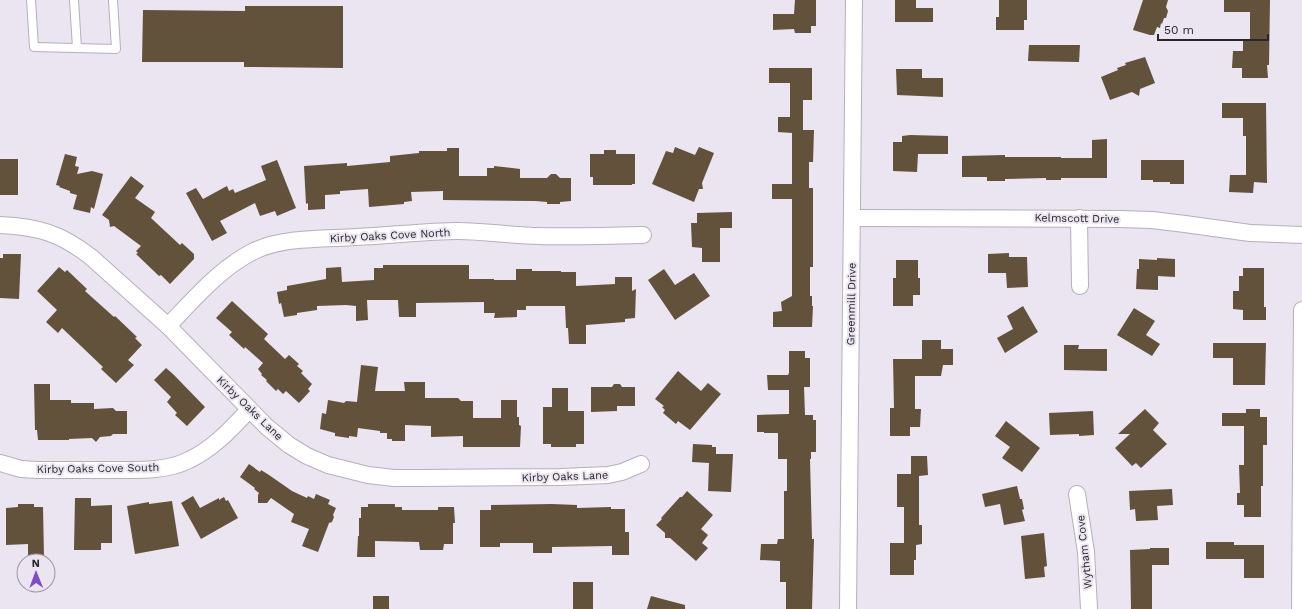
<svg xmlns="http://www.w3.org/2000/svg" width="1302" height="609" font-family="'Work Sans',sans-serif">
<rect width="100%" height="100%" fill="#ebe4f1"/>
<g fill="#62523b">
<polygon points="795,0 816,0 816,26 811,26 811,33 795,33 794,29 773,30 773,14 794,14"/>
<polygon points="895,0 916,0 916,8 933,8 933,22 895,22"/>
<polygon points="999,0 1027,0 1027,20 1024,20 1024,30 996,30 996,17 999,17"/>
<polygon points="1143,0 1168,0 1166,7 1168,11 1166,18 1164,18 1162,24 1161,23 1160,28 1157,27 1154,35 1150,35 1133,30"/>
<polygon points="1224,0 1270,0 1269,65 1267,65 1268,78 1242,78 1242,68 1232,68 1233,51 1243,51 1243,41 1250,40 1250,12 1224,12"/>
<polygon points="245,6 343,6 343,68 244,67 244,62 142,62 143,10 245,11"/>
<polygon points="1029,45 1080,45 1079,62 1028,61"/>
<polygon points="1145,57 1155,83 1140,89 1139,96 1132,92 1110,100 1101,77 1118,70 1117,68 1126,65 1125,63"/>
<polygon points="769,68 812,68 812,100 803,100 803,130 814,130 813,162 809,162 809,188 813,188 813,267 810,267 810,296 812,296 812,306 813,306 812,327 773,327 773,312 782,311 781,302 792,296 792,199 772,199 772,184 792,184 792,133 778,132 778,117 790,117 790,83 769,83"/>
<polygon points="896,69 922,69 922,78 943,78 943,97 897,95"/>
<polygon points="1222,103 1266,103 1267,183 1254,182 1253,193 1229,192 1230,175 1246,175 1246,136 1243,136 1243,118 1222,118"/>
<polygon points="910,135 948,136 948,154 918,154 917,172 893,171 893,142 902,142 902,136"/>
<polygon points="1107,139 1107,178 1061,178 1061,180 1046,180 1046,178 1005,179 1005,181 987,181 987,177 962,177 962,156 1005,155 1005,157 1061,157 1061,158 1092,158 1092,140"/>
<polygon points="675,147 695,155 699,147 714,153 702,183 703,189 699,189 694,202 652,184 666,151 673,153"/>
<polygon points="447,148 459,148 459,176 487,176 487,168 494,168 494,166 520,169 520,178 547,178 551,174 556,174 560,178 571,178 571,201 560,202 560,204 547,204 547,202 535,201 443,200 443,191 411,192 412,201 404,202 404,204 369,207 368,189 340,191 340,194 325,195 325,209 308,210 308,203 306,204 304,166 347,163 347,166 390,162 390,156 419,153 419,151 447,151"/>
<polygon points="604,150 616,150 616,154 635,154 635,184 632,184 632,185 593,185 593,177 590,177 590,154 604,154"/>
<polygon points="65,154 77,157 75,166 79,167 77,174 92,171 103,174 94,209 91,207 90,213 73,209 77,195 70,193 70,191 59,187 60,186 56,185"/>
<rect x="0" y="159" width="18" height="36"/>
<polygon points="277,160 296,208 277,216 275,211 260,216 255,203 220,221 227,233 212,241 186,193 196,188 203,199 227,186 229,191 233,189 235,193 266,180 261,166"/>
<polygon points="1141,160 1184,160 1184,184 1170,184 1170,182 1153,182 1153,180 1141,180"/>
<polygon points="131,176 144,186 135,198 155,212 151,218 180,245 182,243 194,254 194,259 170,284 161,275 159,276 136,254 138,253 136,251 141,246 114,226 110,227 109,220 102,215"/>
<polygon points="732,212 732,228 720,228 720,262 702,262 702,248 692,247 691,223 697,223 697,213"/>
<polygon points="1009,253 1009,257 1027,257 1028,287 1007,288 1006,273 988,273 988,254"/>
<polygon points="3,254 21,254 19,299 0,298 0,258 3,258"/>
<polygon points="1157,258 1175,259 1175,277 1158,276 1158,290 1136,289 1137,269 1139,269 1139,259 1157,260"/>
<polygon points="896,260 918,260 918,278 920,278 920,295 913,295 913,306 893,306 893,278 896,278"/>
<polygon points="383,265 469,265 469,279 494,279 494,280 516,280 516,269 532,269 532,271 561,271 561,272 576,272 576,286 615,284 615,277 632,277 632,291 636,289 635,318 625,319 625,322 586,325 586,344 569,344 568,328 566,328 565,306 526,306 526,310 517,310 517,317 494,318 495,313 484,313 484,302 416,303 416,317 399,317 398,300 367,300 368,320 356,321 356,306 346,305 317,306 317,310 297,313 297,315 284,317 281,303 279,304 277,292 287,290 287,286 326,279 326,268 341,267 342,282 374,280 374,268 383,268"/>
<polygon points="59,267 65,272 67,270 87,289 85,291 114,317 115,316 137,337 135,338 142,345 128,360 134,365 116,383 101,369 103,367 62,328 58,333 46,322 57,310 37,291"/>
<polygon points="1243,268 1264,268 1264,307 1266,307 1266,320 1243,320 1243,310 1233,309 1233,291 1239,291 1239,276 1243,276"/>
<polygon points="664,269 675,285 694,273 710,296 675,320 648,280"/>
<polygon points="232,301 268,334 264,339 285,359 289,355 299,364 297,366 303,371 301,373 312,384 308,389 310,391 299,403 286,391 283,394 278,389 276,391 266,381 267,380 261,375 262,374 258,369 263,363 245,347 244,349 229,335 232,332 216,318"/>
<polygon points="1023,306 1038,332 1005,353 997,338 1013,329 1007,316"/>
<polygon points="1134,308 1155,321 1146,335 1160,344 1152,356 1117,335"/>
<polygon points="922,340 941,340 941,349 953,349 953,365 943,365 941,376 915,376 915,409 921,409 920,427 910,427 910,436 890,436 890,408 894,408 893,359 922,359"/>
<polygon points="1213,343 1266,343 1265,385 1233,385 1233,358 1213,358"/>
<polygon points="1064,345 1079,345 1078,349 1107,349 1107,371 1064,370"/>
<polygon points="789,351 805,351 805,358 810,358 810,387 804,387 805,415 813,415 813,420 816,420 816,452 811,452 811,459 810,459 812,539 814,539 812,609 786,609 786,582 780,582 780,561 760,560 761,544 777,544 778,539 784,539 784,491 787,491 787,459 778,459 778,433 764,433 764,432 757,432 757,415 789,414 789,390 768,390 767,375 788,375 789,373"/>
<polygon points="361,365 378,367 375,391 405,391 404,382 425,382 425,398 458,398 461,401 473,401 473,418 501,418 501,400 517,400 517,417 519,417 519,425 521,426 520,447 463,447 463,436 431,437 431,426 405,425 405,441 392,441 392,439 387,439 387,433 380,433 380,431 358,428 357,437 349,436 349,438 335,436 335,433 320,429 322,413 326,414 328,400 344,403 346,401 357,402"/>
<polygon points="166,368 173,374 205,407 187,426 175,415 177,413 167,402 171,397 154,380"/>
<polygon points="678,371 701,391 708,383 721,394 690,430 678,421 676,424 663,413 665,410 662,407 664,406 655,399"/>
<polygon points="34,384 50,384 50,400 71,400 71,403 94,403 94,409 113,408 116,411 127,411 127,434 113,434 111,436 100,437 96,442 92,438 69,439 69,440 38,440 37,430 35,430"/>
<polygon points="614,384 620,384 622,387 635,387 635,406 617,406 617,411 591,412 591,387 612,387"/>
<polygon points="552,388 568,388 568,411 584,411 584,444 576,444 576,447 551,447 551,444 543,444 543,407 552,407"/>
<polygon points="1145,409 1159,423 1153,430 1167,444 1141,468 1136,463 1132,466 1115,448 1130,434 1118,434"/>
<polygon points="1246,409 1260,409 1260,417 1267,417 1267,445 1263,445 1263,486 1261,486 1261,517 1244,517 1244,505 1237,505 1237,493 1240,493 1239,465 1244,465 1244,426 1222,426 1222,413 1246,413"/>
<polygon points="1093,411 1094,435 1079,436 1079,434 1050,435 1049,413"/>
<polygon points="1006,421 1040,448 1022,472 1002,458 1010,447 995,436"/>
<polygon points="693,444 712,445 712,447 716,447 716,454 733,454 731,492 708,491 709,463 692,462"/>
<polygon points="911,456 927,456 928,475 919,476 919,525 922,525 922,544 916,545 916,560 914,560 914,575 890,575 890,543 904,543 904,507 897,507 897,474 911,474"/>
<polygon points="249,464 260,472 261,470 269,475 292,491 307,498 308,496 314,499 316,494 330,500 328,504 336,508 333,515 334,517 332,522 329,523 318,552 302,546 309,529 291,522 294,514 271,498 267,503 258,503 258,495 259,493 254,489 255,488 240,477"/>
<polygon points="1017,486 1020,499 1022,499 1024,509 1022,510 1025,521 1004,525 1000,504 985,507 982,494"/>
<polygon points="1172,489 1173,505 1157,506 1158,520 1136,521 1135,509 1130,510 1129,491"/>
<polygon points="687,491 713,515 701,529 708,535 702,543 708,548 696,561 670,538 665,538 665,533 656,525 662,519 661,518 680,497 682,497"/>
<polygon points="193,496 200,508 219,498 219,500 224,497 226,501 228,500 238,518 201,539 181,503"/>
<polygon points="75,498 91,498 91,506 112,505 112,543 101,543 101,550 74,550"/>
<polygon points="172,501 179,546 135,554 127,506 149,502 149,504"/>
<polygon points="18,504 34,504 34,507 43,507 44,556 28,556 28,544 6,545 6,508 18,507"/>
<polygon points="368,504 395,504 395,507 402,507 402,510 438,510 438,507 454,507 455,523 453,523 453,544 444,544 443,550 420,550 419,542 375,541 375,557 357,557 358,536 359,536 359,518 361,518 361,507 368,507"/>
<polygon points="552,504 577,505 577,508 611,507 611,509 625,509 625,532 629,532 629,555 612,555 612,546 552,547 552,553 533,553 533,543 500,543 500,547 480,547 480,510 491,510 491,505"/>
<polygon points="1044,533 1047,566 1044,567 1045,577 1025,579 1021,536"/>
<polygon points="1206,542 1234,542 1234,545 1264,545 1264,578 1244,578 1244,559 1206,559"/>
<polygon points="1150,548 1169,548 1169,565 1152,565 1152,609 1131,609 1130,550 1150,549"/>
<rect x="573" y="582" width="20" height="27"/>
<rect x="373" y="596" width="16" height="13"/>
<polygon points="651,596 685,605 685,609 647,609"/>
</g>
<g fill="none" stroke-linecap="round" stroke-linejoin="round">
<g stroke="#b6afbc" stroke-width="10">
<g id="lane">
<polyline points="31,0 34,47 116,49 113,0"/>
<polyline points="74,0 77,48"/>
</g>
</g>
<g stroke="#b6afbc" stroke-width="18">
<g id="street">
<polyline points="852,218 1119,219 1152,220 1185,224 1250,233 1302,235"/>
<polyline points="1079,218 1080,286"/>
<path d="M0 225C39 227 60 233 91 257L168 326 267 427 289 445 307 456 328 465 368 475 394 478H419L561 477 608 475 622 472 641 464"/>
<path d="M168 326C194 299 220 268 254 251 283 237 324 239 356 237 390 236 424 231 458 231 486 231 513 236 540 236 574 237 609 236 643 235"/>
<path d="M0 463 21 469 37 470C62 470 86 470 111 470 136 470 165 472 189 460 213 449 231 429 249 410"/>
<polyline points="1077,494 1086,552 1089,609"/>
<polyline points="848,609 854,0"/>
<polyline points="1300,609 1302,310"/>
</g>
</g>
<use href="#lane" stroke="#fff" stroke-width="8"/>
<use href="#street" stroke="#fff" stroke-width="16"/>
</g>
<g text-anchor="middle" stroke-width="4" stroke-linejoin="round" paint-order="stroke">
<g font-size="11" fill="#28262a" stroke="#ebe4f1">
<text transform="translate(1077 218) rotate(1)" y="4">Kelmscott Drive</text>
<text transform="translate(390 235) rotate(-3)" y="4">Kirby Oaks Cove North</text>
<text transform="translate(851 304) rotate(-89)" y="4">Greenmill Drive</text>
<text transform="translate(250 408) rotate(44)" y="4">Kirby Oaks Lane</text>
<text transform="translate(98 468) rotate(-1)" y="4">Kirby Oaks Cove South</text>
<text transform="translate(565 476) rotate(-2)" y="4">Kirby Oaks Lane</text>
<text transform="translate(1084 552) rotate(-96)" y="4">Wytham Cove</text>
</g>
</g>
<g transform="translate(36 573) rotate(359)"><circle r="19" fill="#ebe4f1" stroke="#9d98a1"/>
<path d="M0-3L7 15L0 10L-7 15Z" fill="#7f4cc4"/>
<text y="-6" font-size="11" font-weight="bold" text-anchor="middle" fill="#28262a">N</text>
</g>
<path d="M1158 34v6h110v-6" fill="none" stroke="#28262a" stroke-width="2"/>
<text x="1164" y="34" font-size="12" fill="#28262a" stroke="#ebe4f1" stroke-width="3" paint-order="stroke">50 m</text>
</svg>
